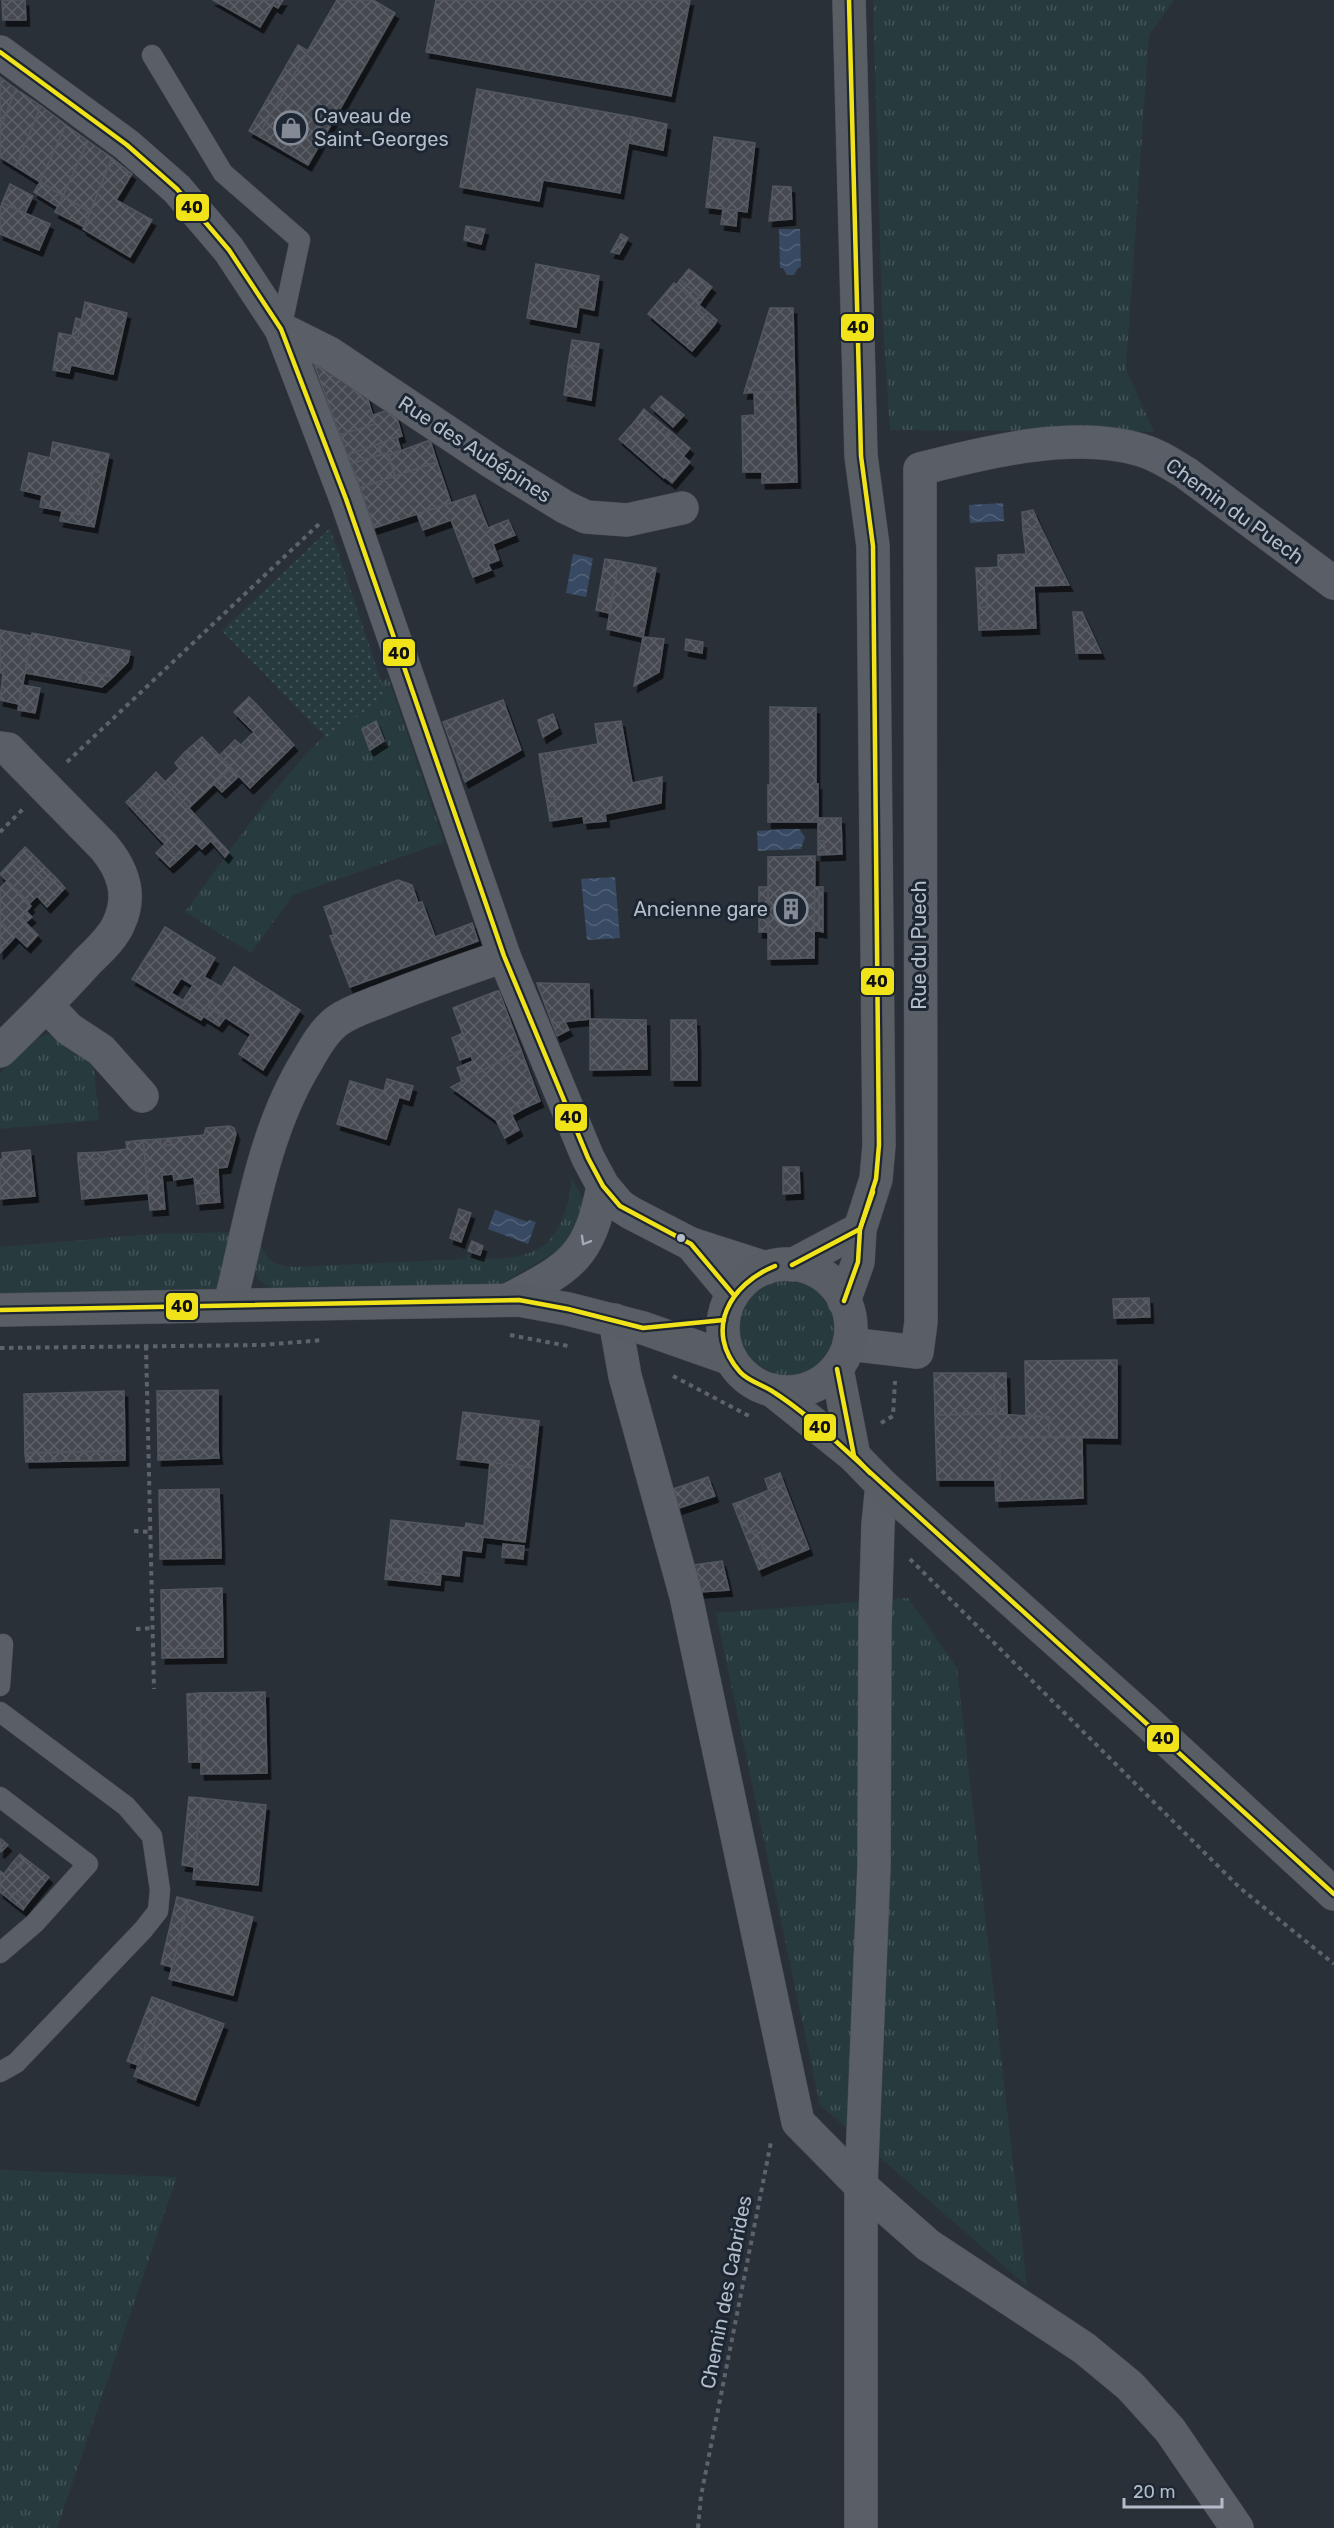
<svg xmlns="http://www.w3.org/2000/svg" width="1334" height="2528" font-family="Rubik,sans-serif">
<defs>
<pattern id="grass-tufts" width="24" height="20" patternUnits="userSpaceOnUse" patternTransform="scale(1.5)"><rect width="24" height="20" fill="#273a3e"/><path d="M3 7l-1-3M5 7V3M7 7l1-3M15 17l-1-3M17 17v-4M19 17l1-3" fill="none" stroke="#445559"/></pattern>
<pattern id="park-dots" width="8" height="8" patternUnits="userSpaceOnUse" patternTransform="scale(1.5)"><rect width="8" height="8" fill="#273a3e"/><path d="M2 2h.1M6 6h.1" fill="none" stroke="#445559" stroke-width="1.8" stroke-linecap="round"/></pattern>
<pattern id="water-waves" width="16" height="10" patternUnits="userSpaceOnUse" patternTransform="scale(1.5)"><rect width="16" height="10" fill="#384963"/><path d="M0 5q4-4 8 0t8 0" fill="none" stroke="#526178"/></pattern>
<pattern id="building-cross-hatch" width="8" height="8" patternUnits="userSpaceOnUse" patternTransform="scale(1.5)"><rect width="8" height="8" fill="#444950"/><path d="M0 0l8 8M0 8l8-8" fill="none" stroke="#5d6168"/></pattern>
<filter id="shadow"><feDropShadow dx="3.5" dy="6" stdDeviation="0" flood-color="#0009"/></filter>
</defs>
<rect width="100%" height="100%" fill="#2a3038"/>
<g fill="url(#grass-tufts)">
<polygon points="873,0 1174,0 1149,35 1126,369 1154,432 890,430 882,310"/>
<path d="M388 677 444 842 293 895 251 953 185 912C224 859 263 802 308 752 333 725 363 704 388 677Z"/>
<polygon points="48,1034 64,1040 93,1060 99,1120 0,1129 0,1073 34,1039"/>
<path d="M571 1176 587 1207 567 1245 503 1283 491 1285 279 1290C248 1282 254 1267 260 1241 266 1261 274 1265 294 1267L465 1259 467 1254C488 1263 531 1259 548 1242 563 1227 572 1196 571 1176Z"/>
<polygon points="236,1232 221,1290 0,1297 0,1247 152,1234"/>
<circle cx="787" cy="1329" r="53"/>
<polygon points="908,1598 957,1668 1027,2286 820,2105 716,1613"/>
<polygon points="0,2170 177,2177 57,2528 0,2528"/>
</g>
<polygon fill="url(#park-dots)" points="330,528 386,696 327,738 222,631"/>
<g fill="url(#water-waves)">
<polygon points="779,229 800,229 801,267 798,268 794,275 787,275 783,268 780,268"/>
<polygon points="1003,503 1004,521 970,523 969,505"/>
<polygon points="573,554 593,558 586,597 566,593"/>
<polygon points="789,829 799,829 805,837 801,849 758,851 757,831"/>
<polygon points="615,877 620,938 587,940 581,879"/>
<polygon points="495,1210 528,1222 529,1220 536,1222 528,1244 488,1229"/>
</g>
<g fill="url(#building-cross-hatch)" stroke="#52575f" stroke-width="1.5" filter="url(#shadow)">
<polygon points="2,0 25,0 26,20 3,20"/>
<polygon points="213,0 283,0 278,8 273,5 260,27"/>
<polygon points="337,0 373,0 395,13 308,165 258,136"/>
<polygon points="436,0 690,0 671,96 426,52"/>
<polygon points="298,45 308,51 258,136 249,131"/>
<polygon points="0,77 16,89 0,129"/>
<polygon points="16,89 41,106 16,167 0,157 0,129"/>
<polygon points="477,89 633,117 620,193 543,180 539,201 460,187"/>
<polygon points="41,106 66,125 40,182 16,167"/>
<polygon points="633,117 667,124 663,150 629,143"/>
<polygon points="66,125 88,141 63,196 40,182"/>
<polygon points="714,137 755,143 747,212 706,207"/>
<polygon points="88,141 112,158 90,212 63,196"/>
<polygon points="112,158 132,174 116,200 152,220 130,257 83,229"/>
<polygon points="40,182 63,196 58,207 34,192"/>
<polygon points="10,184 33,196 25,213 2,203"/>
<polygon points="773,186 791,187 792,219 769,221"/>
<polygon points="63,196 90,212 84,227 55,212"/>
<polygon points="2,203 50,224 39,250 0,234 0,209"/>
<polygon points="723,209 737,211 736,226 721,224"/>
<polygon points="466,226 485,229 481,244 464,240"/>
<polygon points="621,234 628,238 623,247 615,245"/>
<polygon points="615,245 623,247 619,254 611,252"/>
<polygon points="536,264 599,276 594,310 579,307 576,327 527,318"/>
<polygon points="689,269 712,287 703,299 680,280"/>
<polygon points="680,280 703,299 699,305 676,285"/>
<polygon points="674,283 699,305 696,308 715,324 692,351 648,314"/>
<polygon points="85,302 127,313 113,374 71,365 69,373 53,370 59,333 78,337"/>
<polygon points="699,305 717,320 715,324 696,308"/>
<polygon points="770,308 793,308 795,392 744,393"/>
<polygon points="76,318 82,320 78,337 72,336"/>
<polygon points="572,340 599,344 595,370 568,365"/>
<polygon points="314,364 365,389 375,424 340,435"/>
<polygon points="568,365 595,370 591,400 564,395"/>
<polygon points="754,392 795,392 797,482 762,483 762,472 743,472 742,416 755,415"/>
<polygon points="661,396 684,415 673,427 651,407"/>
<polygon points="394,408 402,436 347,455 340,435 375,424 373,415"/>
<polygon points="644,409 648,413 638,425 634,422"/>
<polygon points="648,413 670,431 666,435 686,453 664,478 619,439 634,422 638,425"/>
<polygon points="670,431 690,448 686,453 666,435"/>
<polygon points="397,437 401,451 389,455 387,453 382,454 378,444"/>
<polygon points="430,440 437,462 395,476 389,455"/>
<polygon points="53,442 109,454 105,474 93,471 84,515 40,507 42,495 21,490 29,453 50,458"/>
<polygon points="378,444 382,454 351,464 347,455"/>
<polygon points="387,453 395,476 360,488 351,464"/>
<polygon points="683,456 690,462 672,483 665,477"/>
<polygon points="437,462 451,503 374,528 360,488"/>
<polygon points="93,471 105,474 94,527 60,521 62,511 84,515"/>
<polygon points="475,495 488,528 508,520 515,535 493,544 499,560 488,564 491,570 473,577 451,520 423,530 417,514"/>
<polygon points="1033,510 1040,526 1023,530 1022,512"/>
<polygon points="1040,526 1069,585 1034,586 1036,628 979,630 978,607 987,607 986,568 998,567 998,555 1026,554 1023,530"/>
<polygon points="605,559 619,561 609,613 596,610"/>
<polygon points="619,561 656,568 643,637 607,629"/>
<polygon points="976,568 986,568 987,607 978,607"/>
<polygon points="1073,612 1082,612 1101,653 1076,653"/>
<polygon points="0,630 32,636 19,704 0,700 3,673 0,673"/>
<polygon points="32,633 130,651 128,662 113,677 82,671 80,683 25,673"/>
<polygon points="643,637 664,639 659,672 634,686"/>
<polygon points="686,639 703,642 702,653 685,650"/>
<polygon points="82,671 113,677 102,687 80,683"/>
<polygon points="22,685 40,688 35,713 18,710"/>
<polygon points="249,697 256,704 241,719 234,712"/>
<polygon points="503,700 521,750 465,782 443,722"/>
<polygon points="256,704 294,745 250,788 219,756 235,740 241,745 254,732 241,719"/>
<polygon points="770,707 816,708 816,784 818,784 818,822 768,822 768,785 770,786"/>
<polygon points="553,714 558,728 543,737 538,720"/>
<polygon points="376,721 384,741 370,750 362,729"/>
<polygon points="621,721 632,783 662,777 661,803 605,814 606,821 584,823 583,816 557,820 554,796 546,797 543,781 551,780 546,753 598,744 595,724"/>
<polygon points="202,737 231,768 189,808 165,782 190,758 185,752"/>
<polygon points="185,752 190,758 179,768 175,763"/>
<polygon points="546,753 551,780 543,781 539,754"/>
<polygon points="231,768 239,776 222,792 214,784"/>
<polygon points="156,772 215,837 202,849 196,843 179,859 165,844 170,840 163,833 158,837 135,812 152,796 143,786"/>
<polygon points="143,786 152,796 135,812 126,802"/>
<polygon points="554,796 557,820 550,821 546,797"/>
<polygon points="818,818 841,818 842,854 818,855 818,853 825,852 824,841 818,841"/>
<polygon points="163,833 170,840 165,844 158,837"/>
<polygon points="215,837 229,852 225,857 211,841"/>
<polygon points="818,841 824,841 825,852 818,853"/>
<polygon points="165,844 179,859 170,867 156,853"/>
<polygon points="25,847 39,861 32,867 49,884 55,877 65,888 47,907 37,896 30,903 0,874"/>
<polygon points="815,856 814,958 768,959 768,857"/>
<polygon points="39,861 55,877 49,884 32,867"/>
<polygon points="398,880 412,885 418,903 422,902 435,937 472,923 478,941 350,987 330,936 334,935 324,907"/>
<polygon points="7,881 31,906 21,918 38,935 27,947 0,921 0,888"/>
<rect x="759" y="887" width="9" height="45"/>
<polygon points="815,887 819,887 819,931 814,931"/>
<polygon points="819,887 823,887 823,932 819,931"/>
<polygon points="26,911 32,917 26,922 21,918"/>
<polygon points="0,921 16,936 0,953"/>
<polygon points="165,927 215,958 204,977 222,987 205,1014 183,1001 193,985 181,978 167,1000 132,979"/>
<polygon points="234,967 300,1010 263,1070 239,1054 251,1034 209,1007"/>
<polygon points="537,983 589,984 590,1019 552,1023"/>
<polygon points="497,991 499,991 521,1050 462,1082 457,1068 473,1061 453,1008"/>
<polygon points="171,993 205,1014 201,1020 167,1000"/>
<polygon points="209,1007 225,1018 219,1026 203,1016"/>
<polygon points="590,1019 646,1020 647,1069 590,1070"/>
<polygon points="671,1020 696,1020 697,1050 671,1051"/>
<polygon points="565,1022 569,1030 557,1036 552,1023"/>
<polygon points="463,1033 471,1056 460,1060 452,1038"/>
<polygon points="521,1050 540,1101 527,1107 524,1101 509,1109 519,1130 505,1138 496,1120 451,1087"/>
<polygon points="697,1050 697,1080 671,1080 671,1051"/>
<polygon points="387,1079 413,1086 409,1100 399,1097 386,1139 337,1124 350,1081 384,1091"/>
<polygon points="524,1101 527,1107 512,1115 509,1109"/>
<polygon points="230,1126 234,1128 236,1134 227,1167 218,1168 219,1192 196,1194 194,1177 174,1180 173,1174 162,1175 165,1209 150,1210 143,1140 160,1139 162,1146 171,1145 171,1138 204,1135 206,1128"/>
<polygon points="171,1138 171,1145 161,1145 160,1139"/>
<polygon points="143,1140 148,1193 82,1199 78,1160 105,1158 104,1152 127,1149 126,1142"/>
<polygon points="30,1150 35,1196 0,1199 0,1159 3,1159 2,1153"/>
<polygon points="104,1152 105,1158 78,1160 78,1153"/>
<polygon points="783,1167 799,1167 800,1193 783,1194"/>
<polygon points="219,1192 220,1202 197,1204 196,1194"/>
<polygon points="459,1209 471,1213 461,1242 450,1238"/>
<polygon points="472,1241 483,1246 480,1255 468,1251"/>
<polygon points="1149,1298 1150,1317 1114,1318 1113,1299"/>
<polygon points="1117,1360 1117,1438 1049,1437 1049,1417 1026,1415 1025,1361"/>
<polygon points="934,1373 994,1373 995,1414 935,1415"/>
<polygon points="994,1373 1006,1373 1007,1414 995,1414"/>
<polygon points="218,1390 218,1449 158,1451 157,1391"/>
<polygon points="124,1391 125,1451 25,1453 24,1394"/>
<polygon points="463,1412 539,1421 534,1468 457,1459"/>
<polygon points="995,1414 1049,1417 1049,1437 1000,1437 1000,1480 937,1480 935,1415"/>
<polygon points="1000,1437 1082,1437 1083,1498 996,1501 995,1480 1000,1480"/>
<polygon points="218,1449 219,1458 158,1460 158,1451"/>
<polygon points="125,1451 125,1460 26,1462 25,1453"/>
<polygon points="490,1462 534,1468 525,1542 483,1537 481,1552 462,1550 459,1576 386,1568 391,1520 465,1528 466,1523 484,1526"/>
<polygon points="780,1473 784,1484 769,1491 765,1479"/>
<polygon points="708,1477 715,1496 679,1508 673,1489"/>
<polygon points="784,1484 809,1549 770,1565 756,1530 750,1533 739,1502"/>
<polygon points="219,1489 221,1549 160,1550 159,1490"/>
<polygon points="739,1502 750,1533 756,1530 770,1565 759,1570 733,1504"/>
<polygon points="503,1544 524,1546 523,1559 502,1557"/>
<polygon points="221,1549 221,1558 160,1559 160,1550"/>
<polygon points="722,1561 729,1590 700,1592 694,1565"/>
<polygon points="386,1568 441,1574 440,1585 385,1579"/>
<polygon points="222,1588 223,1648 162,1649 161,1590"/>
<polygon points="223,1648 223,1657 162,1658 162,1649"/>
<polygon points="265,1692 267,1773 201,1774 200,1693"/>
<polygon points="200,1693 201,1762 189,1762 187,1694"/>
<polygon points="189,1797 201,1798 194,1867 182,1865"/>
<polygon points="201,1798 266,1805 258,1885 193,1879"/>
<polygon points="1,1839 8,1845 1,1852 0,1851"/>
<polygon points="20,1854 26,1859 20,1867 13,1862"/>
<polygon points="26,1859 49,1877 28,1903 14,1892 9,1899 0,1892 0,1871 4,1874 13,1862 20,1867"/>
<polygon points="14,1892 28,1903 23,1910 9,1899"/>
<polygon points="177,1897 189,1900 172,1967 161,1964"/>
<polygon points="189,1900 253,1917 233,1995 169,1979"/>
<polygon points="152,1997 163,2001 138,2065 127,2061"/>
<polygon points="163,2001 224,2024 195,2100 134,2076"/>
</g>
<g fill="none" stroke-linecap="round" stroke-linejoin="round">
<g stroke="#484c53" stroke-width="21">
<g id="lane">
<polyline points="152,55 223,173 300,240 281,329"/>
<polyline points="0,1686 3,1644"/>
<polyline points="0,1712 126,1806 152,1836 160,1890 158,1911 143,1930 16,2063 0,2072"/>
<polyline points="0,1797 88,1864 35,1923 0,1953"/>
</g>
</g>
<g stroke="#484c53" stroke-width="34">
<g id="street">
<polyline points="0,52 127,145 177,189 229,250 281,329 346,499 504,956 588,1158 603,1186 620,1206 631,1213 691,1244 766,1268"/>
<polyline points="281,329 329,353 492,462 565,507 586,517 627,520 682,508"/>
<path d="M0 748 8 749 104 847C123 870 132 895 119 923 113 938 98 951 87 962 59 993 30 1022 0 1051"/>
<polyline points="47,1006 69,1029 101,1050 142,1096"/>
<polyline points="691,1244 733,1294"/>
<path d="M508 1300C570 1267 589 1259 603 1186"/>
<path d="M230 1304C251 1222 262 1134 307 1061 315 1047 324 1031 337 1021 351 1011 368 1006 383 1000 423 984 463 970 504 956"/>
<polyline points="615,1320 625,1376 686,1596 798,2122 861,2186 928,2245 1084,2348 1130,2386 1170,2430 1237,2528"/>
<path d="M849 1344 917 1352 921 1322 920 469C986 452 1073 430 1141 450 1158 455 1171 464 1186 473L1334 583"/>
<polyline points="861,2528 861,2186 874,1866 875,1624 878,1524 882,1485"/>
</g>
</g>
<g stroke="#484c53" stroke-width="34">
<g id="secondary">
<circle cx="787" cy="1328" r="64"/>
<polyline points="792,1265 860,1229"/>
<polyline points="844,1301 858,1262 860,1229 876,1179 879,1145 873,546 861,456 849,0"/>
<polyline points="0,1310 519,1300 568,1309 643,1328 731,1359"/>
<polyline points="837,1369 854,1456"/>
<polyline points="772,1390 854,1456 882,1485 1143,1718 1334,1894"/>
</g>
</g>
<g stroke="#5d636a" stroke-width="4" stroke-dasharray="4.5 4.5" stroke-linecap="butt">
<polyline points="67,762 319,524"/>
<polyline points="0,832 23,809"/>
<polyline points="510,1335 568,1346"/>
<polyline points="146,1346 154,1689"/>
<polyline points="0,1348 262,1345 323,1340"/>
<polyline points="673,1376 749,1416"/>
<polyline points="881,1423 893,1416 895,1381"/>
<polyline points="134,1531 150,1532"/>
<polyline points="910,1559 1240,1888 1334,1964"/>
<polyline points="136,1629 153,1628"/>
<polyline points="698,2528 701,2496 771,2142"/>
</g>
<use href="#lane" stroke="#5a5e66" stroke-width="20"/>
<use href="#street" stroke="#5a5e66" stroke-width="33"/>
<use href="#secondary" stroke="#595d64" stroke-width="33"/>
<g stroke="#1d2633" stroke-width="9">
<g id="bus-1">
<polyline points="0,52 127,145 177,189 229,250 281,329 346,499 504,956 588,1158 603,1186 620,1206 691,1244 733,1294"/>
<polyline points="792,1265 860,1229 876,1179 879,1145 873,546 861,456 849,0"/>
<path d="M775 1266C730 1284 703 1330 740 1372 749 1382 764 1385 775 1393 795 1406 813 1421 830 1436L1334 1894"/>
<polyline points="844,1301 858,1262 860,1229 873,1192"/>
<polyline points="0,1310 519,1300 568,1309 643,1328 724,1320"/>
<polyline points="837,1369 854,1456 870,1473"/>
</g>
</g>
<use href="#bus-1" stroke="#f1e319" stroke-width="4.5"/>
</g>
<defs><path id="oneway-chevron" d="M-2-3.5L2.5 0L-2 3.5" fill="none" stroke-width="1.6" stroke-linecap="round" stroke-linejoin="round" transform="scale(1.5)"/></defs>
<use stroke="#a2a9b5" href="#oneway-chevron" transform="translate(585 1241) rotate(120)"/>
<defs>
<g id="shop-ring" transform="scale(1.725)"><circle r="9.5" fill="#1d2633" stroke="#848b96" stroke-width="1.5"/><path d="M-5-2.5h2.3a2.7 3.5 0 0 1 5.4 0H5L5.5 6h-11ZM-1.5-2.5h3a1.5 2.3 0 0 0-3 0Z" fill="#848b96"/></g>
<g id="building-ring" transform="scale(1.725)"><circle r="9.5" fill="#1d2633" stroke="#848b96" stroke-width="1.5"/><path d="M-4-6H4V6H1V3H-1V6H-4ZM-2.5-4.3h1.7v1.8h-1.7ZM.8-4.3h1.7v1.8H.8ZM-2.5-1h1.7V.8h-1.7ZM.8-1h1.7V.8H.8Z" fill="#848b96"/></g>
</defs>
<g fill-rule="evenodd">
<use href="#shop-ring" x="291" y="128"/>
<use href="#building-ring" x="791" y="909"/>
</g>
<circle fill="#b4bcc9" stroke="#1d2633" stroke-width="2" cx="681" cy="1238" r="5"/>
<g text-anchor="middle" stroke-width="6" stroke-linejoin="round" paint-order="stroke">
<g font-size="20" fill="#b4bcc9" stroke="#1d2633" text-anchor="start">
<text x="314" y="123">Caveau de<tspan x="314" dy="23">Saint-Georges</tspan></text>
<text x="768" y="916" text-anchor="end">Ancienne gare</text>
</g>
<g font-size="20" fill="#b4bcc9" stroke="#1d2633">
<text transform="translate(475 449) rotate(33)" y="7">Rue des Aubépines</text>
<text transform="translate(1235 511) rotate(36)" y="7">Chemin du Puech</text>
<text transform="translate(919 945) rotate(-90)" y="7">Rue du Puech</text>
<text transform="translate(726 2292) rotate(-79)" y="7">Chemin des Cabrides</text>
</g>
</g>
<g stroke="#1d2633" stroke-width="2">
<rect x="175" y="193" width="35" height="29" rx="6" fill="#f1e319"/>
<rect x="840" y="313" width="35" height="29" rx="6" fill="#f1e319"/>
<rect x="382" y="638" width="34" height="29" rx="6" fill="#f1e319"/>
<rect x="860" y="967" width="35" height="29" rx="6" fill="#f1e319"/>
<rect x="554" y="1103" width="34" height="29" rx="6" fill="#f1e319"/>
<rect x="165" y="1292" width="34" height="29" rx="6" fill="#f1e319"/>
<rect x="803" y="1413" width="34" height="29" rx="6" fill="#f1e319"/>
<rect x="1146" y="1724" width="34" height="29" rx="6" fill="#f1e319"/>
</g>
<g font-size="16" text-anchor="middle" font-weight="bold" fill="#111">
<text x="192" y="213">40</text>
<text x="858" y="333">40</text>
<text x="399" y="659">40</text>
<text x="877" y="987">40</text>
<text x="571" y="1123">40</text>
<text x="182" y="1312">40</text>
<text x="820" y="1433">40</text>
<text x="1163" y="1744">40</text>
</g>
<path d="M1124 2498v9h98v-9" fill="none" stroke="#b4bcc9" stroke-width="3"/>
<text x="1133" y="2498" font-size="18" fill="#b4bcc9" stroke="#1d2633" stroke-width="4.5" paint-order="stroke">20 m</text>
</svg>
